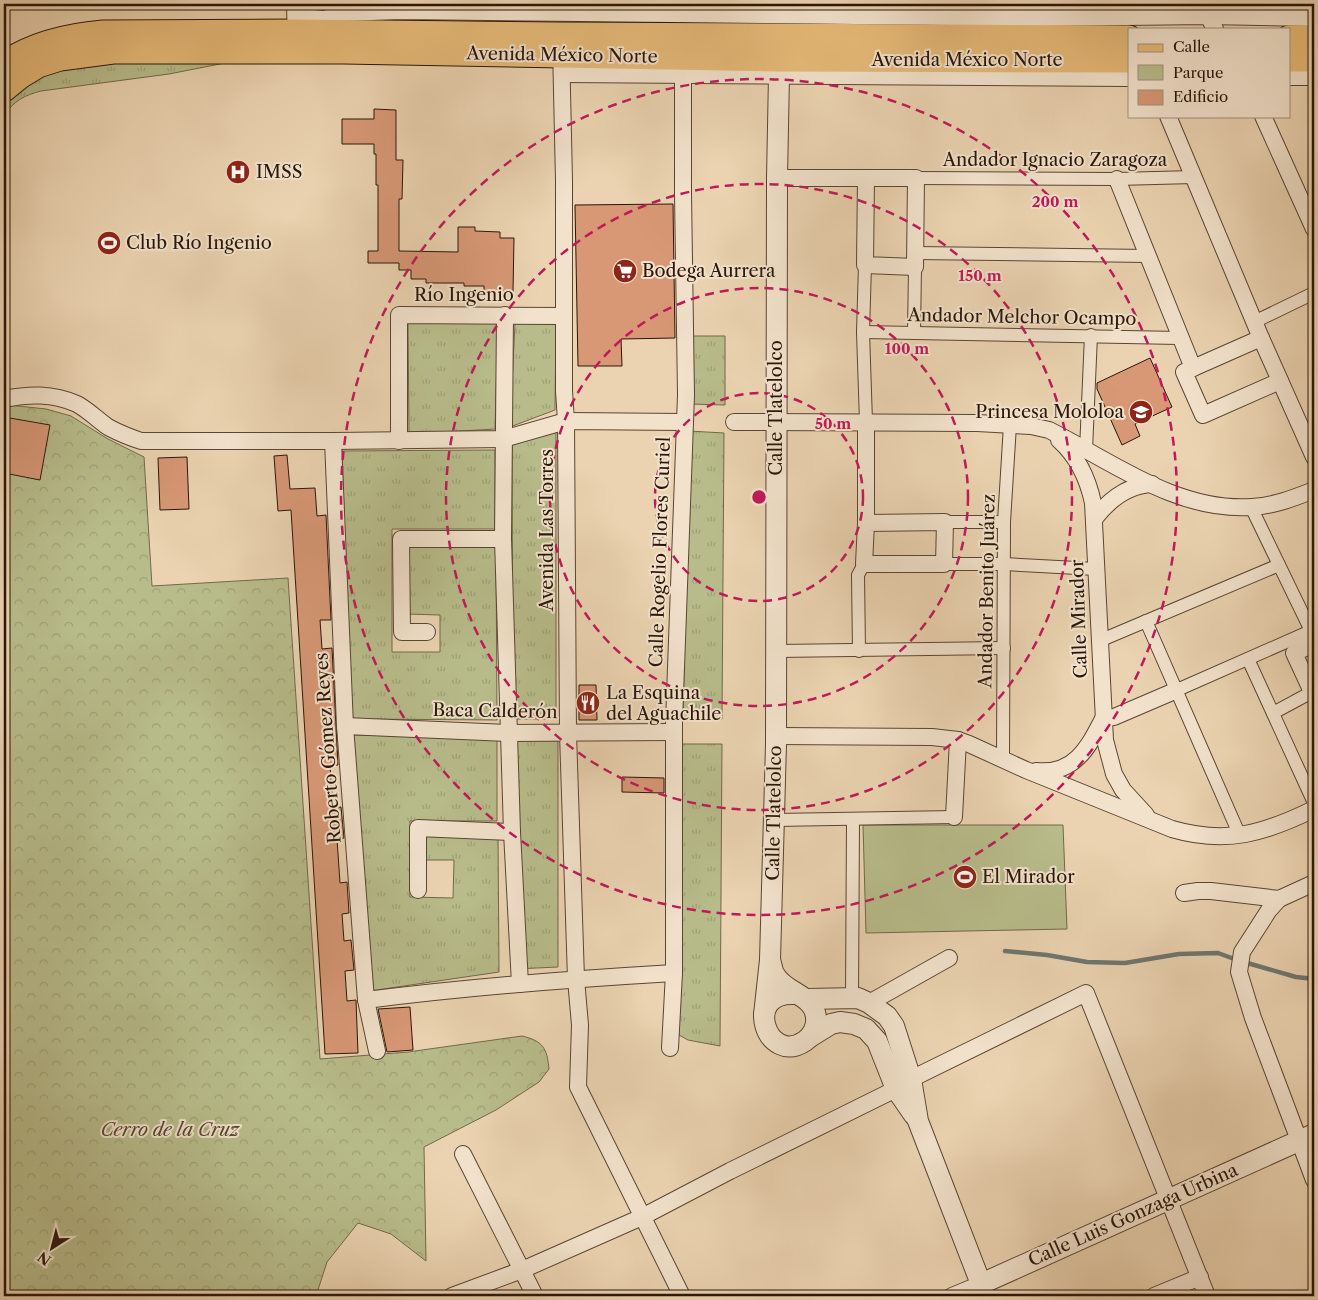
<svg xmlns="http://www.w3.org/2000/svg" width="1318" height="1300" font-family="'Libre Caslon Text',serif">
<defs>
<pattern id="grass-tufts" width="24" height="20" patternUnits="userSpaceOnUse" patternTransform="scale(1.25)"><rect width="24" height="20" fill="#b8bc8b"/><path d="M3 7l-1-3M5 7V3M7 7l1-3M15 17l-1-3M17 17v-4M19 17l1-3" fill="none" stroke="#9ea177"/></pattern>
<pattern id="forest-crowns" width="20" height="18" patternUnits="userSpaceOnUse" patternTransform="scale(1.25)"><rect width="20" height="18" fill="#b8bc8b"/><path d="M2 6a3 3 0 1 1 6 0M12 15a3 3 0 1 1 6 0" fill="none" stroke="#9ea177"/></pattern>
</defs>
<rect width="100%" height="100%" fill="#ebd3b1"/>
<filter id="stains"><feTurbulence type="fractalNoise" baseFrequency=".004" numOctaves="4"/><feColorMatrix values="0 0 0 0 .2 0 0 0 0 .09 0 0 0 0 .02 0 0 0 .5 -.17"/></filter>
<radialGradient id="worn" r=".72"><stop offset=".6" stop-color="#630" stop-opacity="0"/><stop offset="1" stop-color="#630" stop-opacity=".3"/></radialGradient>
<g fill="url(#grass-tufts)" stroke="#71694a">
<path d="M235 61 169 74 41 91C25 95 13 101 4 116V96L16 86 83 62Z"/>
<polygon points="408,323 498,323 495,429 409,434"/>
<polygon points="515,323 556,324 555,410 510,427"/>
<polygon points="691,336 725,336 725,405 690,404"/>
<polygon points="556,430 556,719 513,719 512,445"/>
<polygon points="689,431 724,433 722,719 683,718"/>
<polygon points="495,450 495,529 392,529 392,652 440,652 440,615 406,614 407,545 496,547 497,720 351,719 342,451"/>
<polygon points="353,735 497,738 497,821 410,821 410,897 453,898 454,860 425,860 424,836 498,836 499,972 370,991"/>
<polygon points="514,739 558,740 558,967 515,969"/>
<polygon points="680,744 722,744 720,1046 688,1040 679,1035 677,1028"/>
</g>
<path fill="url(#forest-crowns)" stroke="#71694a" d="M4 325 5 384 9 405 46 409 71 416 108 439 144 457 152 586 288 578 320 1059 408 1052 522 1036C543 1041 547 1048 549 1069L539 1082 496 1110 424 1147 426 1261 391 1234 358 1223 327 1262 316 1296H4Z"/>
<polygon fill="#b8bc8b" stroke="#71694a" points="863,825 1063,825 1067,929 866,933"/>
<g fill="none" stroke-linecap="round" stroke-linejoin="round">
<g stroke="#6e7671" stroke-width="4.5">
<polyline points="1005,951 1047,955 1087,962 1125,963 1179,954 1218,953 1237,960"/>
<polyline points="1244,962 1296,977 1314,979"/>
</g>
</g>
<g fill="#d89876" stroke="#2a160a">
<polygon points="374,109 396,110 396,160 403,160 402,199 399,199 399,251 458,252 458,227 475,227 475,231 500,232 500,238 514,238 513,292 500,292 500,294 484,294 484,286 464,286 464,283 426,283 426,279 411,279 411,270 399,270 399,263 368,263 368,251 378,251 378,185 376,185 376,154 374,154 374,144 342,144 342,119 374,119"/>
<polygon points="673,204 675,338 621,339 622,366 578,366 575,205"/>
<polygon points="1150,358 1172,407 1135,424 1140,436 1122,445 1097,389 1097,383"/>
<polygon points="4,417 50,425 40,480 4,473"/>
<polygon points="287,455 290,489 315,488 317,516 326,515 331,620 320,620 322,649 332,648 338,765 330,766 333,808 341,807 344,838 337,839 340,883 347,882 349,913 342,914 344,941 351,940 354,970 345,971 347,1001 356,1000 358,1053 325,1054 291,510 278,511 274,456"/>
<polygon points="187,457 189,509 160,510 158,458"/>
<polygon points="579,685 596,685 597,720 579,720"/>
<polygon points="622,777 664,778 664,793 622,792"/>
<polygon points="410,1007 413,1050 387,1052 378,1009"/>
</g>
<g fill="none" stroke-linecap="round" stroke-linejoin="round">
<g stroke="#5a4534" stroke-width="14">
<g id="pedestrian">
<polyline points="916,178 1117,179 1194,177"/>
<polyline points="915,253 1148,256"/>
<polyline points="865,265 863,332 866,422"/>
<polyline points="1254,322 1314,293"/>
<polyline points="863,332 1180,338"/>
<polyline points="914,333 915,267"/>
<polyline points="1086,450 1091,335"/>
<polyline points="1251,507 1314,637"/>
<polyline points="945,522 1004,522"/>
<polyline points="944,564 1004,564 1096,569"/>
<polyline points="1146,621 1240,836"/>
<polyline points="1099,641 1279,565"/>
<polyline points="777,651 1004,648"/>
<polyline points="859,651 858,575 864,564"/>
<polyline points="1248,659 1314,803"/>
<polyline points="1177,690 1311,631"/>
<polyline points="1273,713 1312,692"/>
<polyline points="1003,758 1004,522 1010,425"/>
<polyline points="775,820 954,817"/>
<polyline points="852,998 853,820"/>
</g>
</g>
<g stroke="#5a4534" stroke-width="18">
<g id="minor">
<polyline points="1202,4 1215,29"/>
<polyline points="296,13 314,18 325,19 339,13 402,11 1040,18 1208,16 1314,18"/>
<polyline points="561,46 564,181 564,391 566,421 568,733 576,979 580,1025 578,1087 682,1296"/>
<polyline points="562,74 1129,78"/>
<polyline points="1289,77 1314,77"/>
<polyline points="1168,116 1261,338 1314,457"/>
<polyline points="1263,116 1314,229"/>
<polyline points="777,178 916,178 915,267 865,265 866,178"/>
<polyline points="1117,179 1193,368"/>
<polyline points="505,315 503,539 512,832 520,984"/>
<polyline points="1261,338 1184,372 1203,415 1280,381"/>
<path d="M4 399C29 394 52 393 77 404 88 410 98 420 108 427 119 433 129 437 141 441H333L503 439 566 421 685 422"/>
<path d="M734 422 977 423 1031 426 1049 430C1113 462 1177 512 1252 507 1273 506 1294 498 1314 490"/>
<polyline points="866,422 866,523 864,564 944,564 945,522 866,523"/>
<path d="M1059 440C1078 457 1088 479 1093 503L1105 740 1114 774 1123 790 1146 815"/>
<polyline points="333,441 345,726 366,1000 377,1051"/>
<polyline points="399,441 399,315 564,316"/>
<path d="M1095 518C1109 500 1128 485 1152 484"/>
<polyline points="427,632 402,632 401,539 503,539"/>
<polyline points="1314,644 1294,653 1312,692 1314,691"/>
<polyline points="1103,719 1114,717 1177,690"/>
<polyline points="345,726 508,733 674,732"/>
<path d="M776 736 932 737 958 740 969 744 1026 770 1172 829C1227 845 1265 833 1314 809"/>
<path d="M1036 771C1074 775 1088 748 1103 719"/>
<polyline points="954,817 958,740"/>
<polyline points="418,890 418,828 512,832"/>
<polyline points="1184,893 1198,891 1211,891 1279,899 1314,883"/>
<polyline points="1279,899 1269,910 1242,952 1239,972 1253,1018 1314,1180"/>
<path d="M366 1000C468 987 571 979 674 973"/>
<polyline points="869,1003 949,958"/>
<polyline points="670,1048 674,973 674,722 686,395 683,194 683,58"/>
<polyline points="463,1154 535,1296"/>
<polyline points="452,1296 522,1270 642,1217 730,1171 896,1089 911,1079 1086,993 1207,1296"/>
<polyline points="952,1296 981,1284 985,1296"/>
<polyline points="1154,1296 1200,1277"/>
</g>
</g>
<g stroke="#5a4534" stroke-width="22">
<g id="tertiary">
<polyline points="297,4 298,46"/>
<path d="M770 960C772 965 772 971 775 975 785 993 815 995 816 1018 817 1027 812 1036 805 1041 767 1067 741 991 795 994"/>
<polyline points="807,999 858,998 869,1003 887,1016 894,1026 911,1079 918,1121 981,1284 1314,1134"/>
<polyline points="764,1015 770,960 776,744 777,178 779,75 781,45"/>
<polyline points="810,1037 831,1024 840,1022 854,1024 866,1029 877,1041 896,1089 914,1115"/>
</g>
</g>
<g stroke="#2a160a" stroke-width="27">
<g id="primary">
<polyline points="1289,38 1314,38"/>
<polyline points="1289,59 1314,59"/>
<path d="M4 64C33 44 68 36 103 33L297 32 561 35 1129 38"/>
<polyline points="4,89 20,76 38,65 60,58 113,51 343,51 779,59 1129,60"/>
</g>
</g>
<use href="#pedestrian" stroke="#f2e2cc" stroke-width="12"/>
<use href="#minor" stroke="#f2e2cc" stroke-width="16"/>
<use href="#tertiary" stroke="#f2e2cc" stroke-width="20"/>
<use href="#primary" stroke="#e6ba78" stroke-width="25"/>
</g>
<g fill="none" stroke="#c2185b" stroke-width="2.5" stroke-dasharray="9 6">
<circle cx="759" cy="497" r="104"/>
<circle cx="759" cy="497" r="209"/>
<circle cx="759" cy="497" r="313"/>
<circle cx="759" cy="497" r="418"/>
</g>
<defs>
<g id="hospital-disc" transform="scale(1.25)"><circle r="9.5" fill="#8f2418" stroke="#f2e2cc"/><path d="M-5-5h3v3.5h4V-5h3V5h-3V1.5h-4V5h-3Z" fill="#fff"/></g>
<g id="stadium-disc" transform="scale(1.25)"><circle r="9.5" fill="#8f2418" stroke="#f2e2cc"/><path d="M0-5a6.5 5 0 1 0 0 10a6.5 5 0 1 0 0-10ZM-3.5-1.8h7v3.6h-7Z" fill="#fff"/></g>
<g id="supermarket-disc" transform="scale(1.25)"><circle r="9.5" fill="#8f2418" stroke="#f2e2cc"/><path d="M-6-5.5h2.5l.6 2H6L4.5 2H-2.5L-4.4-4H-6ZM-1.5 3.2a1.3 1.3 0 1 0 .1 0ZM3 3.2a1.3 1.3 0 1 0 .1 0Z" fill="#fff"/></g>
<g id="school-disc" transform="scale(1.25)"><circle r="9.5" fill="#8f2418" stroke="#f2e2cc"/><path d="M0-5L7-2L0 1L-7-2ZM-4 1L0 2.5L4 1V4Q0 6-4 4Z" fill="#fff"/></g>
<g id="restaurant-disc" transform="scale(1.25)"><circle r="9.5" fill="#8f2418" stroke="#f2e2cc"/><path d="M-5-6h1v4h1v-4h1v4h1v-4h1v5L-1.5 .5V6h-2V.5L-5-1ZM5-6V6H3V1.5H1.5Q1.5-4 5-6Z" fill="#fff"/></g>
</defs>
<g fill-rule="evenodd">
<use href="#hospital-disc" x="238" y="172"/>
<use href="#stadium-disc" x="109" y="243"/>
<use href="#supermarket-disc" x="625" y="271"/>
<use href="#school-disc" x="1141" y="412"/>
<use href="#restaurant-disc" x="588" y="703"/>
<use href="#stadium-disc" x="965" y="877"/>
</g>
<g text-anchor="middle" stroke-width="4" stroke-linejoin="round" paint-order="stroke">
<g font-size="18" fill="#2a160a" stroke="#f2e2cc">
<text transform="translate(562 55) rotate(1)" y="6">Avenida México Norte</text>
<text x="967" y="66">Avenida México Norte</text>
<text x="1055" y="166">Andador Ignacio Zaragoza</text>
<text x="464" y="301">Río Ingenio</text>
<text transform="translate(1022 317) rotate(1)" y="6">Andador Melchor Ocampo</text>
<text transform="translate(776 408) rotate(-90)" y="6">Calle Tlatelolco</text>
<text transform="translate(547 530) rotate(-90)" y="6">Avenida Las Torres</text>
<text transform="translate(660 552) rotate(-88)" y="6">Calle Rogelio Flores Curiel</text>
<text transform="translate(987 591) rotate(-89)" y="6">Andador Benito Juárez</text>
<text transform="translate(1079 619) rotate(-92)" y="6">Calle Mirador</text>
<text transform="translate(495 711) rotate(1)" y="6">Baca Calderón</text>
<text transform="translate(328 748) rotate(-94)" y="6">Roberto Gómez Reyes</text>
<text transform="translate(774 813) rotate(-89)" y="6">Calle Tlatelolco</text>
<text transform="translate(1133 1215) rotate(-24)" y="6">Calle Luis Gonzaga Urbina</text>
</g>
<g font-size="18" fill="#2a160a" stroke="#f2e2cc" text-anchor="start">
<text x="256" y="178">IMSS</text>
<text x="126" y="249">Club Río Ingenio</text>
<text x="642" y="277">Bodega Aurrera</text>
<text x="1124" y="418" text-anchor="end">Princesa Mololoa</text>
<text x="606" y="699">La Esquina<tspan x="606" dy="21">del Aguachile</tspan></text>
<text x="982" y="883">El Mirador</text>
</g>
<g font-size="18" font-style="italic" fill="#554831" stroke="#f2e2cc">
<text x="170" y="1136">Cerro de la Cruz</text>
</g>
</g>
<circle cx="759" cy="497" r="8" fill="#c2185b" stroke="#f2e2cc" stroke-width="2.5"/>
<g font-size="15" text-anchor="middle" font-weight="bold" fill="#c2185b" stroke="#f2e2cc" stroke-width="4" stroke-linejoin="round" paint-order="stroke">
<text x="1055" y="207">200 m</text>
<text x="980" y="281">150 m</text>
<text x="907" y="354">100 m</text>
<text x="833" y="429">50 m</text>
</g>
<rect width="1318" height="1300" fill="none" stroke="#ebd3b1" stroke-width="20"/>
<rect x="5" y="5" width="1308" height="1290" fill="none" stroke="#2a160a" stroke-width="2.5"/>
<rect x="10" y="10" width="1298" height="1280" fill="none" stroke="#2a160a"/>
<rect x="1128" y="28" width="162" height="90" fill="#f2e2cc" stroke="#a2907e"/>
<rect x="1138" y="44" width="25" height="8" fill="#e6ba78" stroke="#a2907e"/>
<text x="1173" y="52" font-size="15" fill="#2a160a">Calle</text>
<rect x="1138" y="65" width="25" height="15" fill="#b8bc8b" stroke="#a2907e"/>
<text x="1173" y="78" font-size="15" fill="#2a160a">Parque</text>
<rect x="1138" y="90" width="25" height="15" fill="#d89876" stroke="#a2907e"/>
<text x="1173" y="102" font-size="15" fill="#2a160a">Edificio</text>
<g transform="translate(52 1248) rotate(216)" stroke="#f2e2cc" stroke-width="4" paint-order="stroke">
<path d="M0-4L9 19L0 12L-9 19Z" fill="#2a160a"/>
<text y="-8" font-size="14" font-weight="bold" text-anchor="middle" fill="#2a160a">N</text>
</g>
<rect width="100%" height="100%" filter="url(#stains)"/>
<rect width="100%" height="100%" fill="url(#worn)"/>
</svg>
